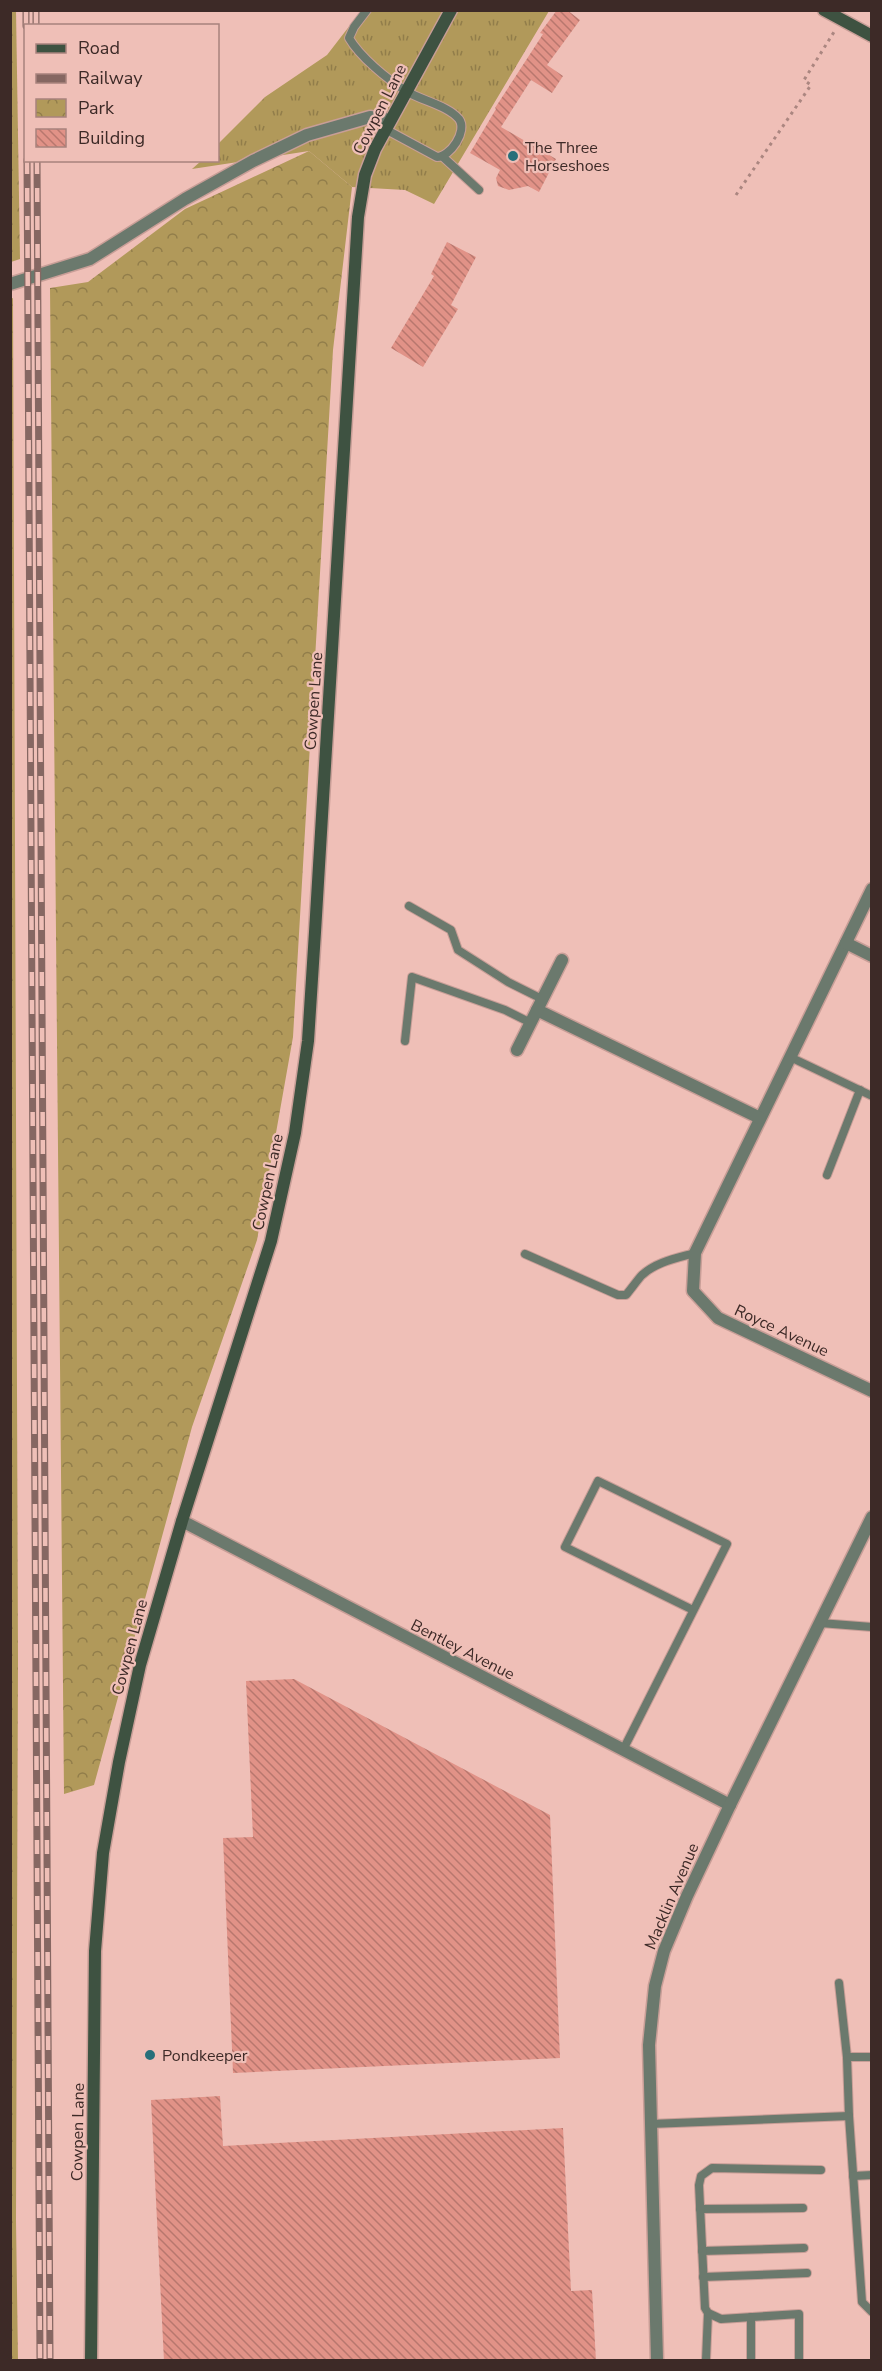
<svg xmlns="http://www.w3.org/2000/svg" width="882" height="2371" font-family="'Nunito Sans',sans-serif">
<defs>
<pattern id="grass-tufts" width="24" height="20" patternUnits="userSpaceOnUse" patternTransform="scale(1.5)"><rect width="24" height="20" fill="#b1995a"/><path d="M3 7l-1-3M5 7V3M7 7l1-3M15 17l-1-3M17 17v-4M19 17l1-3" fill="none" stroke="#917d4a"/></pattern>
<pattern id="park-crowns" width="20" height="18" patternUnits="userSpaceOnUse" patternTransform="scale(1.5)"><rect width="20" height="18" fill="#b1995a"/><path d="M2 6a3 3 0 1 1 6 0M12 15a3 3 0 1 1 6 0" fill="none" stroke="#917d4a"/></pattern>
<pattern id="building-back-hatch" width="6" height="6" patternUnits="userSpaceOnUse" patternTransform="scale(1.5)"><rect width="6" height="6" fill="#e19287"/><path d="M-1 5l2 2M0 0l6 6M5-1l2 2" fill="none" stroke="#b8776e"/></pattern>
</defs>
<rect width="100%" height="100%" fill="#efbfb7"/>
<polygon fill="url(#grass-tufts)" points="361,11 549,11 434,204 405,190 352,187 309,151 192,169 201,161 218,160 218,144 265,97 327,55"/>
<g fill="url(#park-crowns)">
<polygon points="16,10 20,259 11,262 10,11"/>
<polygon points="309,151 352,187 333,350 293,1037 257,1240 192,1427 94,1785 64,1794 50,288 88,282 185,209"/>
<polygon points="13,298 18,1661 16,2220 18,2360 10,2360 10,299"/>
</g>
<g fill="url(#building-back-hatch)">
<polygon points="557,10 567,10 580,20 547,65 563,76 552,93 531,80 501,127 556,159 539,192 528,186 509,190 498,186 496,178 500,170 470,153 496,109 495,108 543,34 540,33"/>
<polygon points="447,242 476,257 451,305 458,309 423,367 391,348 434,276 431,274"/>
<polygon points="294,1679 550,1815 560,2058 233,2073 223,1838 253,1837 246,1681"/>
<polygon points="220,2096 223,2146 563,2128 571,2291 592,2290 596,2361 164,2361 151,2100"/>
</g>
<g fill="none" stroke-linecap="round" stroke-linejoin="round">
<g stroke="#c89e97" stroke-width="10">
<g id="lane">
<path d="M367 10 354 27 349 38C360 57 387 79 406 91 422 101 447 105 459 119 468 131 450 157 437 157L385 129"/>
<polyline points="443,157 479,190"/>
<polyline points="409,906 451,930 458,950 508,982 542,999"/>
<polyline points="405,1041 412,977 505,1010 531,1023"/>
<polyline points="790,1057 872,1096"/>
<polyline points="827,1175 860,1090"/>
<path d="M525 1254 618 1295H626C631 1289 636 1282 641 1276 655 1262 677 1258 695 1253"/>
<polyline points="820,1623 872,1627"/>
<polyline points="623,1750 727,1544 598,1481 565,1547 693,1610"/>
<polyline points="839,1983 847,2057"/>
<polyline points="849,2116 847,2057 872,2057"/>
<polyline points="650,2124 849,2116 862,2302 872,2312"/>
<polyline points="853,2176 872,2175"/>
<polyline points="700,2209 803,2208"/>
<polyline points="702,2251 804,2248"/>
<polyline points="703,2277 807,2273"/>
<polyline points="706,2360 708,2313"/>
<polyline points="751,2360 751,2317"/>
<polyline points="799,2360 799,2314 721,2319 708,2313 705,2308 699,2185 701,2176 712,2168 821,2170"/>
</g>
</g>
<g stroke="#c89e97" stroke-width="15">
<g id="street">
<polyline points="10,284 90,259 185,199 253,161 307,135 370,117 390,120"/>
<polyline points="872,889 695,1253 693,1291 718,1318 872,1391"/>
<polyline points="846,943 872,956"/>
<polyline points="537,1010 760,1118"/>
<polyline points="517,1050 562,960"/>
<polyline points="182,1521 730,1805"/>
<polyline points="657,2360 649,2045 655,1986 664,1951 687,1896 730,1805 872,1517"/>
</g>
</g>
<g stroke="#c89e97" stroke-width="15">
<g id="secondary">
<polyline points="824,10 872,36"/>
<polyline points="91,2360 95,1951 103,1853 119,1762 140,1665 182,1521 271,1241 295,1133 308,1041 315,932 358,217 365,175 375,149 451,10"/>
</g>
</g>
<polyline stroke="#ab8680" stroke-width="3" stroke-dasharray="3 4.5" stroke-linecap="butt" points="736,195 811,85 804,80 834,32"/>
<use href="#lane" stroke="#6b796d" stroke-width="8"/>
<use href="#street" stroke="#6b796d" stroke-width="12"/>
<use href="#secondary" stroke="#3e5241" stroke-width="12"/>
<g stroke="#866762" stroke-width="7">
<g id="rail">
<polyline points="26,10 26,26"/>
<polyline points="36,10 36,26"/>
<polyline points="27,160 40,2360"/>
<polyline points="37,160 50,2360"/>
</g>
</g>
<use href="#rail" stroke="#efbfb7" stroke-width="4.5" stroke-dasharray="14" stroke-linecap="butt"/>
</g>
<g fill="#276f7a" stroke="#efbfb7" stroke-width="2">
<circle cx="513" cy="156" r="6"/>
<circle cx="150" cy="2055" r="6"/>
</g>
<g text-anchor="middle" stroke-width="4.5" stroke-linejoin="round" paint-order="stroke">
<g font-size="16" fill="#3d2a27" stroke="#efbfb7">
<text transform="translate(379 109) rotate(-63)" y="6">Cowpen Lane</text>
<text transform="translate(313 701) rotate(-86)" y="6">Cowpen Lane</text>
<text transform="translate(267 1182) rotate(-78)" y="6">Cowpen Lane</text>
<text transform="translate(782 1330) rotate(25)" y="6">Royce Avenue</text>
<text transform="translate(129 1647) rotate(-75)" y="6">Cowpen Lane</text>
<text transform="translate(463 1649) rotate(27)" y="6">Bentley Avenue</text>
<text transform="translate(671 1896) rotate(-67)" y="6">Macklin Avenue</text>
<text transform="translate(77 2132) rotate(-89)" y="6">Cowpen Lane</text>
</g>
<g font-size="16" fill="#3d2a27" stroke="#efbfb7" text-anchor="start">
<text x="525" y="153">The Three<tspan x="525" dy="18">Horseshoes</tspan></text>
<text x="162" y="2061">Pondkeeper</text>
</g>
</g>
<rect width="882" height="2371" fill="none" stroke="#3d2a27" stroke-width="24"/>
<rect x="24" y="24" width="195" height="138" fill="#efbfb7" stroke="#a8837d" stroke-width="1.5"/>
<rect x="36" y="44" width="30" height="9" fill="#3e5241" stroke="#a8837d" stroke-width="1.5"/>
<text x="78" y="54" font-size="18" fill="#3d2a27">Road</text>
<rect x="36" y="74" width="30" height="9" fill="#866762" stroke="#a8837d" stroke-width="1.5"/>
<text x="78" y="84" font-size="18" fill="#3d2a27">Railway</text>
<rect x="36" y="99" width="30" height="18" fill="url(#park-crowns)" stroke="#a8837d" stroke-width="1.5"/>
<text x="78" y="114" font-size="18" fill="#3d2a27">Park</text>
<rect x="36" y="129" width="30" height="18" fill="url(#building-back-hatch)" stroke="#a8837d" stroke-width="1.5"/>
<text x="78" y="144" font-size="18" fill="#3d2a27">Building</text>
</svg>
